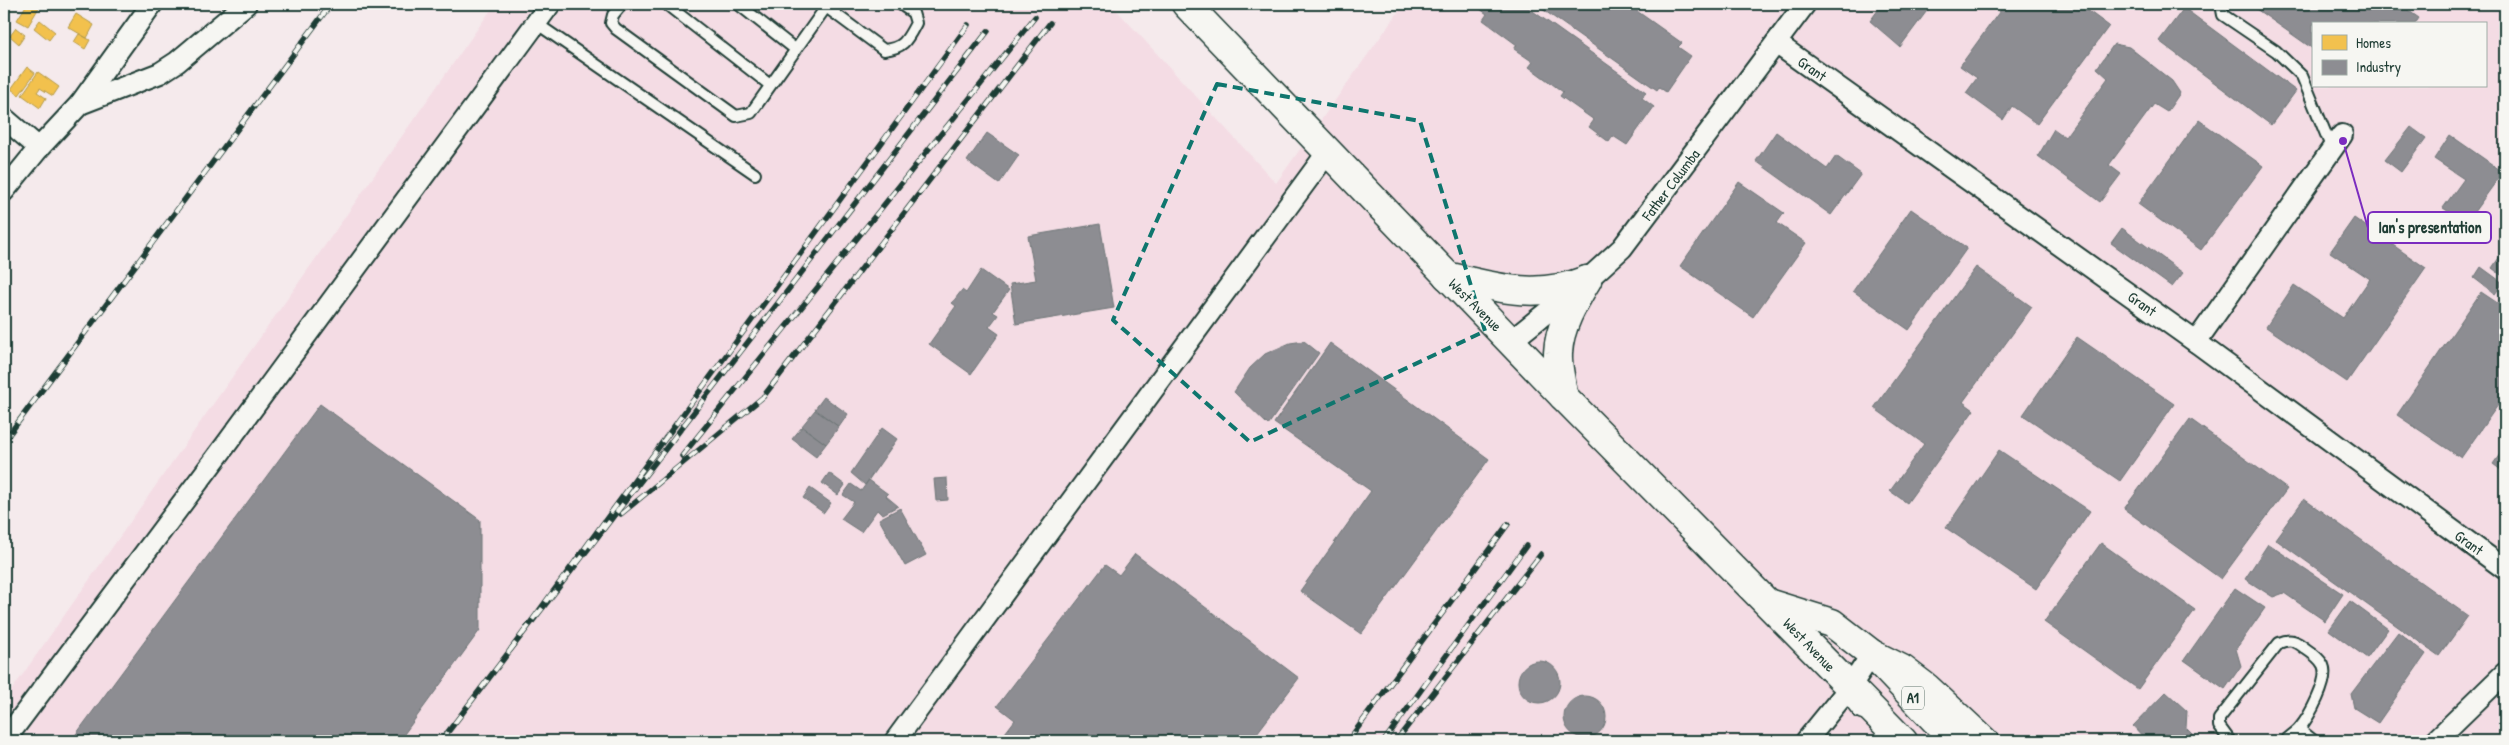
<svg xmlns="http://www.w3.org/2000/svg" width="2509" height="745" font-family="'Patrick Hand',sans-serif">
<rect width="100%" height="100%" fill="#f5eaec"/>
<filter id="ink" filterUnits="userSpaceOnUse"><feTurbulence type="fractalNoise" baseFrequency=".02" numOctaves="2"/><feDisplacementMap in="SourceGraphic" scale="10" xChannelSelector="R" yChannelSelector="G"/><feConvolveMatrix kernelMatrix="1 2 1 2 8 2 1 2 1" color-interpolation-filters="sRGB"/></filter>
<g filter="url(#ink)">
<path fill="#f4dce4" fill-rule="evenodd" d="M495 4H1111L1276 183 1404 4H2505V741H4V701ZM2313 24H2485V86H2313Z"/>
<g fill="#f2c14e" stroke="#b39946">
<polygon points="27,4 41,4 28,26 17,20"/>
<polygon points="76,14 94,25 87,38 68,27"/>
<polygon points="40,20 55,32 49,40 34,28"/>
<polygon points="16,28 25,35 19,44 10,36"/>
<polygon points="79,34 90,40 85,49 74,42"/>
<polygon points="27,67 35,73 19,95 11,89"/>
<polygon points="38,72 59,87 53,96 40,88 37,92 46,98 40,108 22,95"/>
</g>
<g fill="#8d8d92" stroke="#6c7576">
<polygon points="1473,4 1523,4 1646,92 1642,98 1654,107 1627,145 1613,136 1609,142 1589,127 1594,120 1560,96 1563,92 1529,67 1533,62 1514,49 1517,45 1483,20 1487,14"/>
<polygon points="1535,4 1627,4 1682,43 1678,47 1691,56 1666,92 1659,87 1657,90"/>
<polygon points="1878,4 1932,4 1900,47 1870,21 1881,6"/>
<polygon points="2005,4 2079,4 2109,26 2037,124 2012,106 2003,120 1966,93 1977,78 1960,66"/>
<polygon points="2249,4 2399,4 2419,18 2415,24 2313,24 2313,49"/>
<polygon points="2184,8 2296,91 2271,125 2159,41"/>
<polygon points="2114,44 2129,47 2172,81 2180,93 2167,112 2154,104 2109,165 2121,174 2100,202 2038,156 2054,129 2065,137 2108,78 2097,68"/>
<polygon points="2199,120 2263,166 2201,250 2138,204"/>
<polygon points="2411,127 2426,138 2401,172 2385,160"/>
<polygon points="1776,132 1827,169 1836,156 1861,174 1831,215 1756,161"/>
<polygon points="987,133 1019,155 999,184 967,161"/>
<polygon points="2450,135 2503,172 2466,223 2443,208 2464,179 2434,159"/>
<polygon points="1739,182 1784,213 1777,223 1806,243 1753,317 1680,266"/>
<polygon points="1911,209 1967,248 1909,330 1853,291"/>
<polygon points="2354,218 2426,268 2347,382 2266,327 2294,285 2343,318 2370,279 2330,252"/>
<polygon points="1100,224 1114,308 1016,324 1010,284 1036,280 1028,236"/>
<polygon points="2122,228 2183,273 2172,287 2111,243"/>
<polygon points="2505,249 2505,278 2492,268"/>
<polygon points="1976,267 2032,307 1963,402 1974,410 1907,503 1890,491 1924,444 1874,408"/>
<polygon points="2481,267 2503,283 2495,294 2474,278"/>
<polygon points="981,270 1009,290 993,312 998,315 989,327 999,334 971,374 929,344 956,306 952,303 962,290 966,293"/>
<polygon points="2481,292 2505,308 2505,395 2461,458 2397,415"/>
<polygon points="2077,337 2174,404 2120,481 2023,415"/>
<polygon points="1304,341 1319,353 1268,425 1234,392 1250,368 1265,354 1290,343"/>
<polygon points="1330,343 1489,459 1361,634 1300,591 1371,491 1274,423"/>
<polygon points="824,397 848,414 839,427 815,409"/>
<polygon points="320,404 480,520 480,630 399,741 71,741"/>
<polygon points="815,410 839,427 826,444 802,426"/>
<polygon points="2190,419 2287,489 2221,579 2124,509"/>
<polygon points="802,427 826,444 816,457 792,439"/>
<polygon points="882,428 897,439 865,485 851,473"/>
<polygon points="2505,447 2505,473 2493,464"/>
<polygon points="1999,450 2090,511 2036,589 1946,528"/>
<polygon points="829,473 845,485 838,495 822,483"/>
<polygon points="947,478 948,500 936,501 934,479"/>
<polygon points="869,480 888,494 886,496 898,506 883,514 877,510 861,532 841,519 854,502 843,495 851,484 861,491"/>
<polygon points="810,488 831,503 824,513 803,498"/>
<polygon points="2304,499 2468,616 2439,656 2275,539"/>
<polygon points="900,508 926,555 905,566 879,519"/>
<polygon points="2101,543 2195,610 2138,689 2044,622"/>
<polygon points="2268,544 2343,594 2325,621 2284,593 2273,597 2245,579"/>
<polygon points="1135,554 1299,678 1251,741 1008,741 1002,737 1015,720 997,706 1105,565 1119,575"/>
<polygon points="2235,588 2265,608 2236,649 2241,666 2225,689 2184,660"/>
<polygon points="2350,601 2388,629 2367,658 2329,630"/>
<polygon points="2398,632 2426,654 2378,723 2354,708 2351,694"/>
<circle cx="1539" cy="682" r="21"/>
<polygon points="2166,692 2187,711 2186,728 2199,741 2147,741 2133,726"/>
<circle cx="1585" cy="717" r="21"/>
</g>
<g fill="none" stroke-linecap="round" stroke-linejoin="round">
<g stroke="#1f3d34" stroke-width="14">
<g id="service">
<polyline points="622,4 613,15 611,23 616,29 736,116 751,113 826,7"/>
<polyline points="666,4 770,85"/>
<polyline points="738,4 795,49"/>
<path d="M822 4 884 50C904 48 907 40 916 23L913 13 900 4"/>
<polyline points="2221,4 2223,15 2276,51 2302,76 2332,149"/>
<polyline points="536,23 755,174"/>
<polyline points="2299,729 2314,741"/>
<path d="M2230 741 2219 726V719L2279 643C2291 638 2296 641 2306 649 2312 653 2320 659 2323 665 2330 680 2309 717 2299 729 2295 733 2289 737 2285 741"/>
</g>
</g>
<g stroke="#1f3d34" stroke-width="24">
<g id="minor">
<polyline points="1776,43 2196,342 2505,569"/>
<polyline points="80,104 152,4"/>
<polyline points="4,118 39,148"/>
<polyline points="4,191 39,148 80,104 160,73 177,62 246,4"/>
<polyline points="1511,341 1587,280 1622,248 1805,4"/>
<polyline points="2196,342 2342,135"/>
<polyline points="4,741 225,446 550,4"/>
<polyline points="895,741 1327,153"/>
<polyline points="1806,741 1850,687 1872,654"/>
<polyline points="2435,741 2505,673"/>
</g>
</g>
<g stroke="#1f3d34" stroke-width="31">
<g id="primary">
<polyline points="1186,4 1563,396 1850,687 1864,705"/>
<path d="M1447 276C1497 288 1537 300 1587 280"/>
<path d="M1563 396C1562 382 1557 367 1558 353 1559 327 1574 302 1587 280"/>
<polyline points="1771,604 1832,623 1872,654 1902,669 1927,688 1984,741"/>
</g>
</g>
<g stroke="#1f3d34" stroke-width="31">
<g id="trunk">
<polyline points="1872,654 1955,741"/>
<polyline points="1850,687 1903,741"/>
</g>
</g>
<use href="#service" stroke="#f6f6f2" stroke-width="10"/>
<use href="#minor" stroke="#f6f6f2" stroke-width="20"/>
<use href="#primary" stroke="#f6f6f2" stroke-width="28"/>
<use href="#trunk" stroke="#f6f6f2" stroke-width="28"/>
<g stroke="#1f3d34" stroke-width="5.5">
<g id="rail">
<polyline points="968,25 511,649 988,31"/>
<polyline points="4,441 331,4"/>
<polyline points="682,456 1035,17"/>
<polyline points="621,514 763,397 1050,23"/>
<polyline points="441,741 515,644"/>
<polyline points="1348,741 1508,524"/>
<polyline points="1384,741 1526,546"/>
<polyline points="1396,741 1541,554"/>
</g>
</g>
<use href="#rail" stroke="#f6f6f2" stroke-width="4" stroke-dasharray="11" stroke-linecap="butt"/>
</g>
</g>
<path fill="none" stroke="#0f766e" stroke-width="4" stroke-dasharray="10 6" stroke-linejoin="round" d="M1217 84 1420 121 1485 331 1250 442 1113 320Z"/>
<g text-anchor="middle" stroke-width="5" stroke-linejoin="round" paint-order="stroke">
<rect fill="#f6f6f2" stroke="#60746d" stroke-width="1" x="1902" y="686.5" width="22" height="23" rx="4"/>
<g font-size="14" font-weight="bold" fill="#1f3d34">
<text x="1913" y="703">A1</text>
</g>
<g font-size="15" fill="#1f3d34" stroke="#f6f6f2">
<text transform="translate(1812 69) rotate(35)" y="5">Grant</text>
<text transform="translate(1671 185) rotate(-53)" y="5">Father Columba</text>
<text transform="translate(2142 304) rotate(35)" y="5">Grant</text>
<text transform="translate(1475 305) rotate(45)" y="5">West Avenue</text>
<text transform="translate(2469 543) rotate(36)" y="5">Grant</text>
<text transform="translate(1809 645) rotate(46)" y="5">West Avenue</text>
</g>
</g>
<path fill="none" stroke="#7b2cbf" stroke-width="2" d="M2343 141L2368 228"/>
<circle fill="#7b2cbf" stroke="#f6f6f2" stroke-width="2" cx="2343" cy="141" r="5"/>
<rect fill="#f6f6f2" stroke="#7b2cbf" stroke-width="2" x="2368" y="212" width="123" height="31" rx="5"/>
<g font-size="16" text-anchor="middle" font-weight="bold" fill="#1f3d34">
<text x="2430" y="233">Ian's presentation</text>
</g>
<rect width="2509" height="745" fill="none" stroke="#f6f6f2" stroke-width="20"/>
<rect x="10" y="10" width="2489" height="725" fill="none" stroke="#1f3d34" stroke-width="2" filter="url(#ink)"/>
<rect x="2312" y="22" width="175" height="65" fill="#f6f6f2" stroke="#a0aca6"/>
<rect x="2322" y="35" width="25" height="15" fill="#f2c14e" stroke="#a0aca6"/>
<text x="2356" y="48" font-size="15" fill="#1f3d34">Homes</text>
<rect x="2322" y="60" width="25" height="15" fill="#8d8d92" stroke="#a0aca6"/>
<text x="2356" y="72" font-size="15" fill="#1f3d34">Industry</text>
</svg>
